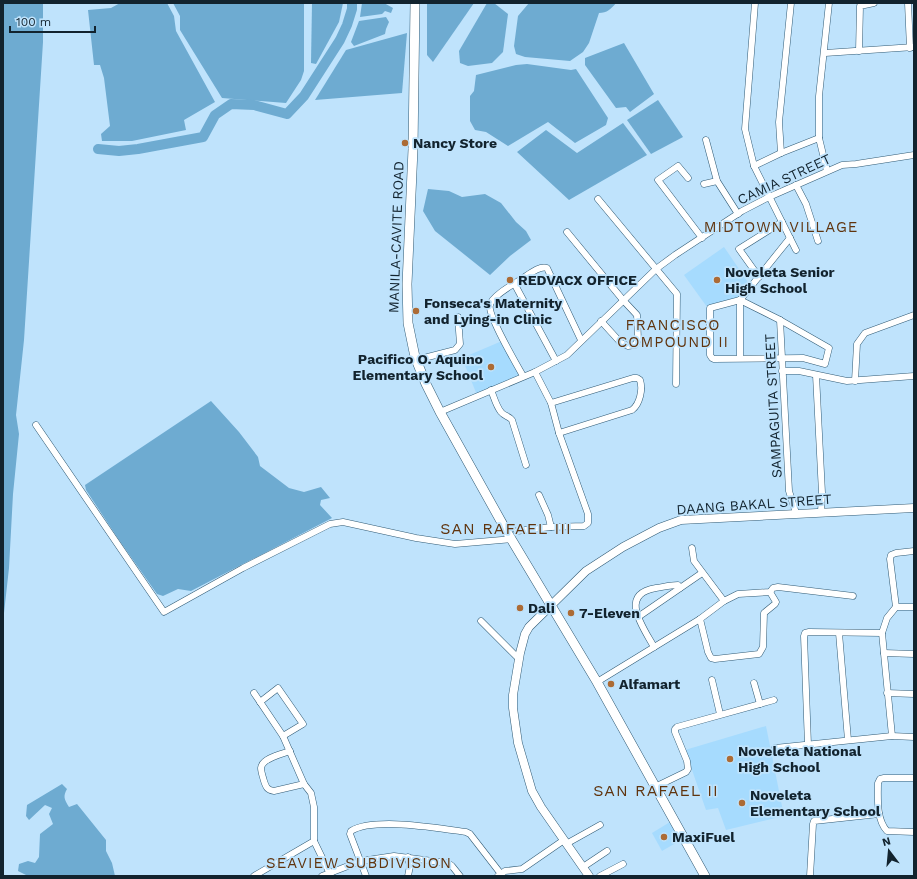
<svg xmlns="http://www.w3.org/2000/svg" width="917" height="879" font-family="'Work Sans',sans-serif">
<rect width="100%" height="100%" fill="#bfe3fc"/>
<g fill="#a6dbfe">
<polygon points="724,247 750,285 739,297 707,307 684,275"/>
<polygon points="502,341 520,375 477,395 462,358"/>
<polygon points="766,726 784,816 726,830 718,808 706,810 685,750"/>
<polygon points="670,822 681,840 662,851 652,833"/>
</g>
<g fill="#6eabd1">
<polygon points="3,3 43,3 43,42 24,340 16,415 19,434 13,494 9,568 3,622"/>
<polygon points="120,3 167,3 174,16 176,31 215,102 184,120 186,130 132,141 102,141 101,134 110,126 104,78 100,65 94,65 88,10 111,8"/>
<polygon points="173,3 304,3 304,71 301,80 286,103 222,98 180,30 180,16"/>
<polygon points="312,3 343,3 339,22 316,64 311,63"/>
<polygon points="362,3 384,3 393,8 391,13 385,11 382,14 360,17"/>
<polygon points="427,3 474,3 433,62 427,55"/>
<polygon points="487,3 494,3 508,14 503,52 492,63 468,66 460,63 459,51"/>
<path d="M529 3 609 4 616 3C611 9 607 13 599 13L589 43 583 52 570 61 525 57 516 54 514 46 518 16Z"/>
<polygon points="386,17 389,22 386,29 385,34 354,46 351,42 359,21"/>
<polygon points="407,33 402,93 315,100 346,50"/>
<polygon points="624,43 654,94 630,112 626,107 616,108 585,65 585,58"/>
<polygon points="527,64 571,70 576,69 608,118 606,125 575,143 548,122 508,146 486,132 475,130 470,121 470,96 474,91 476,75 516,65"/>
<polygon points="658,100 683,137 651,154 627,120"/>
<polygon points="623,123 647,155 569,200 517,152 546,130 577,153"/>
<polygon points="428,189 449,191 462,197 485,194 501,203 516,222 526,231 531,240 510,256 490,275 435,231 423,211"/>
<polygon points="211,401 239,432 258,457 260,466 289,488 304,492 321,487 330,498 321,500 320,505 332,518 191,591 178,589 163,596 157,594 119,540 86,490 85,485"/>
<path d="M62 784 67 789C63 796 64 799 69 807L77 804 106 840V851L112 863 115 876H28L18 871 19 864 28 861 35 863 39 857 40 834 53 824 49 814 52 808 45 805 29 820 26 816 27 805Z"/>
</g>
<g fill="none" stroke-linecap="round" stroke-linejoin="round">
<polyline stroke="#6eabd1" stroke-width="10" points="98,149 119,151 138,149 203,137 215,115 231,104 254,105 287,114 304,96 340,40 347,25 352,9 352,3"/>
<g stroke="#315b75" stroke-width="7">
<g id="minor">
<polyline points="755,3 745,129 754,166 796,250"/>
<polyline points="908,3 910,48"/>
<polyline points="859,51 860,6 874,3"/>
<polyline points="825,53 914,47"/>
<polyline points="706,140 717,181 738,214"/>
<polyline points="781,153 779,122 791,3"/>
<polyline points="754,166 781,153 819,138"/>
<polyline points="827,171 819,138 819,96 829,3"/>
<polyline points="688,178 678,166 658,180 702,238"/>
<polyline points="704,184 717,181"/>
<polyline points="796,185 806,204 818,241"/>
<polyline points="598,199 677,294 676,384"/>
<polyline points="567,232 623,300 637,315 638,340 635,345 628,346 621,343 601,321"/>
<polyline points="759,277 739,249 782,222"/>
<polyline points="514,283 556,361"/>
<polygon points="740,300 780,320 829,348 825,364 803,358 714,359 712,358 710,355 710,308"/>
<polyline points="740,300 790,238"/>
<polyline points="780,320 789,491 796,513"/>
<polyline points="740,358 740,300"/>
<polyline points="416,360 455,350 460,344 458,317"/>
<polyline points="782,371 799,371 847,381 914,376"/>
<polyline points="816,375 822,493 821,512"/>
<path d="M523 376C517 365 487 314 490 305 492 296 512 285 520 280 527 276 539 265 547 268L581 340"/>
<polyline points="855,381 857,344 865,333 914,315"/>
<path d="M491 390C494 397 496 406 501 412 504 416 509 416 512 420L526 465"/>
<path d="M551 403 633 378H637L640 380C643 389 640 404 632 410L559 433"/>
<polyline points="440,412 535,372 567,355 656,269 675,255 742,211 769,197 842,165 856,164 914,155"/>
<polyline points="36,425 164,612 243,568 330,524 343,522 416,538 455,544 512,539"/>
<polyline points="539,495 548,515 551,527"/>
<polyline points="517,531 551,527 584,526 588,523 588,514 559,433 551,403 535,372"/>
<polyline points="692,548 694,561 724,601"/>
<polyline points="896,607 890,559 891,555 896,553 914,551"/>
<polyline points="638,617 702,573"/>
<polyline points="700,619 708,652 711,658 715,659 759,654 763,647 764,613 775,604 776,602 770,592"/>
<polyline points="481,621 519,659"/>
<polyline points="839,633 848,740"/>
<polyline points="882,633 892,736"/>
<path d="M654 647C643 627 618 594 656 588 663 587 671 585 678 585L680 588"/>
<polyline points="884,653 914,654"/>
<polyline points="712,680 720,714"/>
<polyline points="597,682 700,619 724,601 738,594 770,592 773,588 778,587 853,596"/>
<polyline points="754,683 760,704"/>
<polyline points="254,693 283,736 304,784 311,793 314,807 314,841 331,876"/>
<polyline points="887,693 914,694"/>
<polyline points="260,702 278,688 303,724 283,736"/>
<polyline points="808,745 804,636 805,633 809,632 882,633 887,618 896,607 914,607"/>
<polyline points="775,748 892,736 914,737"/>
<path d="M290 751C282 754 262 758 261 768 261 772 263 777 264 781 266 787 267 790 274 791L304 784"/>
<path d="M914 778H884L880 779 878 783C878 798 876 819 887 831L914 832"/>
<polyline points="655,787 686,772 688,769 687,761 675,732 675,729 677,727 774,700"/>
<polyline points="566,844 600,825"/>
<polyline points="583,867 607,851"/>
<polyline points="254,876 314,841"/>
<polyline points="322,876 361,861 394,856 448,863 452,866 460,876"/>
<path d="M366 876 350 834 351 831C374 817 438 828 466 832L470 834 501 874"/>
<polyline points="408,876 410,866 408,857"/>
<polyline points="498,876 505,871 522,869 564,840"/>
<polyline points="600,876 623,864"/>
<polyline points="810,876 813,824 814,821 879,814"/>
</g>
</g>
<g stroke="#315b75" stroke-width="9">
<polyline id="tertiary" points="589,876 541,807 532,791 518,743 513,708 513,695 520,653 525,634 529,627 586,571 623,547 659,528 681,520 914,508"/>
</g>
<g stroke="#315b75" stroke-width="10">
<polyline id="secondary" points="415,3 413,149 407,284 408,323 415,357 426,384 440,412 507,532 597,682 705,876"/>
</g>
<use href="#minor" stroke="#fff" stroke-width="6"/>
<use href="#tertiary" stroke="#fff" stroke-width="8"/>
<use href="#secondary" stroke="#fff" stroke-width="9"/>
</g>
<g fill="#ac6b35" stroke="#bfe3fc" stroke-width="1.5">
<circle cx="405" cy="143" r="4"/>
<circle cx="510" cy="280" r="4"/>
<circle cx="717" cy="280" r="4"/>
<circle cx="416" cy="311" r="4"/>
<circle cx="491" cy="367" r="4"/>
<circle cx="520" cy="608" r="4"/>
<circle cx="571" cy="613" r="4"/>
<circle cx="611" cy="684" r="4"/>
<circle cx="730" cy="759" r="4"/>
<circle cx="742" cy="803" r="4"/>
<circle cx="664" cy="837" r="4"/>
</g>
<g text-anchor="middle" stroke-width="3.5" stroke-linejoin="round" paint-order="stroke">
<g font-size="14" font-weight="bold" fill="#12232e" stroke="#bfe3fc" text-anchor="start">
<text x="413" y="148">Nancy Store</text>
<text x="725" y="277">Noveleta Senior<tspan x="725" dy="16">High School</tspan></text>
<text x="518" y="285">REDVACX OFFICE</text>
<text x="424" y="308">Fonseca's Maternity<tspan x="424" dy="16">and Lying-in Clinic</tspan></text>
<text x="483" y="364" text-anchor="end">Pacifico O. Aquino<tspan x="483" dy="16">Elementary School</tspan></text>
<text x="528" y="613">Dali</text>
<text x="579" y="618">7-Eleven</text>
<text x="619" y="689">Alfamart</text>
<text x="738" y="756">Noveleta National<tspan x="738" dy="16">High School</tspan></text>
<text x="750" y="800">Noveleta<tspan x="750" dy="16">Elementary School</tspan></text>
<text x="672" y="842">MaxiFuel</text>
</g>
<g font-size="14" fill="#12232e" stroke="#bfe3fc">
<text transform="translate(784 179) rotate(-25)" y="5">CAMIA STREET</text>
<text transform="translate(396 237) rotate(-88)" y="5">MANILA-CAVITE ROAD</text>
<text transform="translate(773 406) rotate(-93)" y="5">SAMPAGUITA STREET</text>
<text transform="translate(754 504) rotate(-4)" y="5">DAANG BAKAL STREET</text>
</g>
<g font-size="15" letter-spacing="1" fill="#60340e" stroke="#bfe3fc">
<text x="781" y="232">MIDTOWN VILLAGE</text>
<text x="673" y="330">FRANCISCO<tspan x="673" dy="17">COMPOUND II</tspan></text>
<text x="359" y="868">SEAVIEW SUBDIVISION</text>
</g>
<g font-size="16" letter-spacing="1" fill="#60340e" stroke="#bfe3fc">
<text x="506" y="534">SAN RAFAEL III</text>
<text x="656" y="796">SAN RAFAEL II</text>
</g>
</g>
<rect width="917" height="879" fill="none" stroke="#12232e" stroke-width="8"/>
<g transform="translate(889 851) rotate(344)" stroke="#bfe3fc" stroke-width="3" paint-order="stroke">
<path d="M0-3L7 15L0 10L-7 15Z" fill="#12232e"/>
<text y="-6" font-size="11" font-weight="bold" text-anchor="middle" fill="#12232e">N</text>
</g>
<path d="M10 26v6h85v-6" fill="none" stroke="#12232e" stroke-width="2"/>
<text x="16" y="26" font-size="12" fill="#12232e" stroke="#bfe3fc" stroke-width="3" paint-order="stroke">100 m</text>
</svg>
